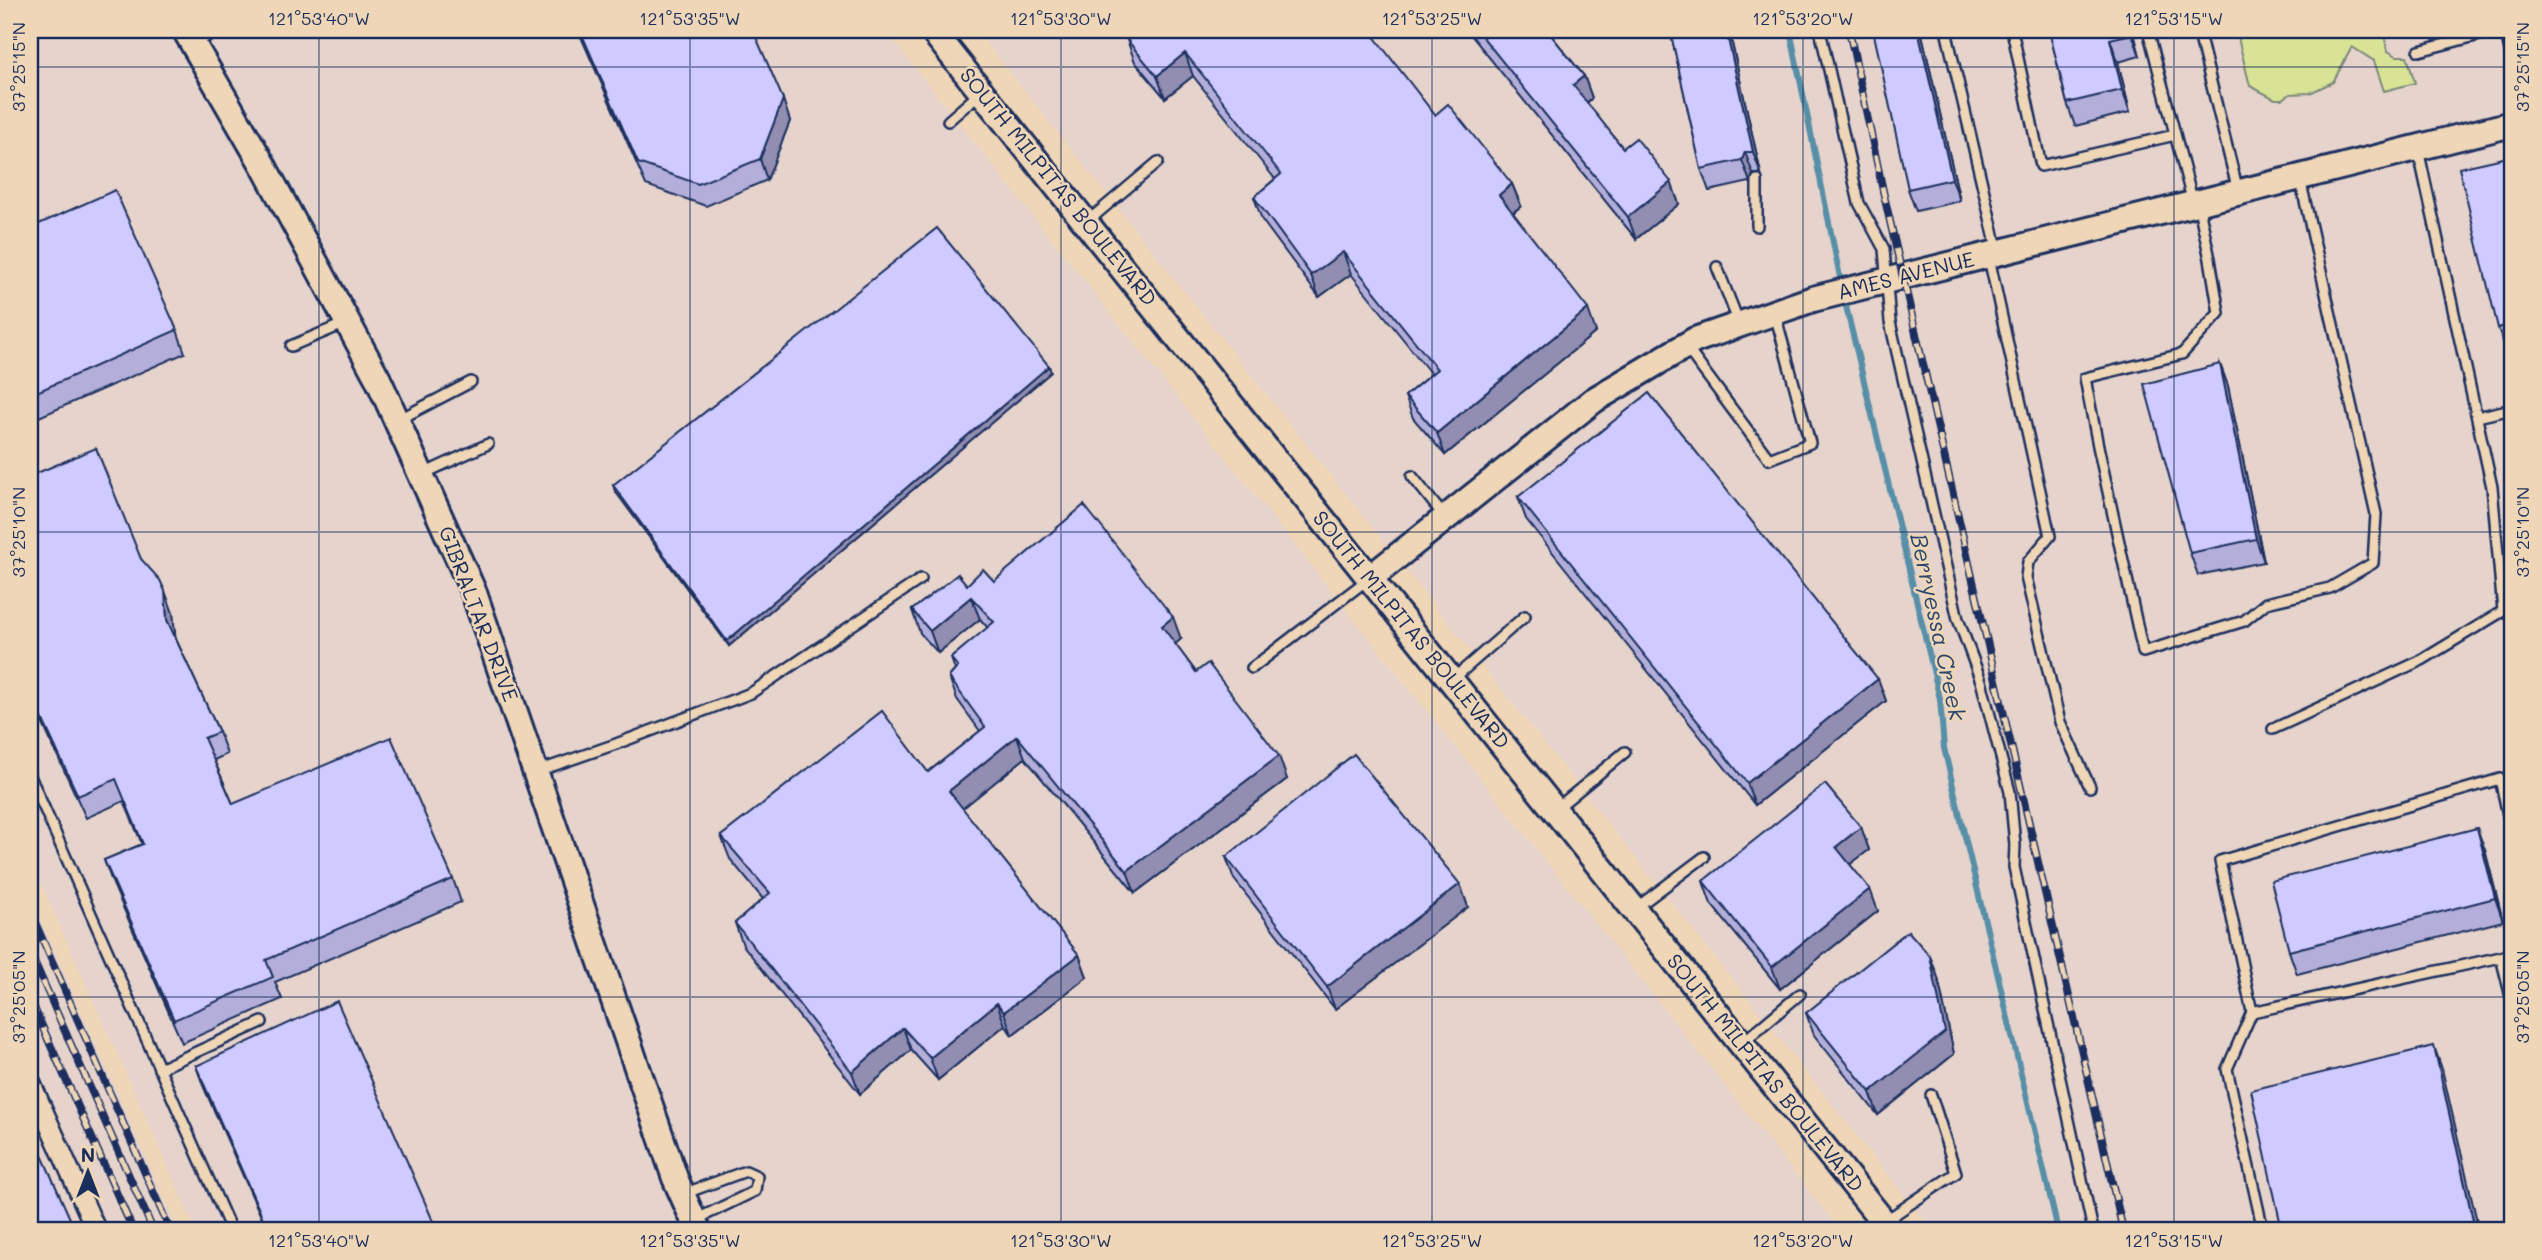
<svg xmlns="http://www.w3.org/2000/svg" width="2542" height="1260" font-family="Mali,sans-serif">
<rect width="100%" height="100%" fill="#efd6b7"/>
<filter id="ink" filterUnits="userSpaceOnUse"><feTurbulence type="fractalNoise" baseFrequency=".0143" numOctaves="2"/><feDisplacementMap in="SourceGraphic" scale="14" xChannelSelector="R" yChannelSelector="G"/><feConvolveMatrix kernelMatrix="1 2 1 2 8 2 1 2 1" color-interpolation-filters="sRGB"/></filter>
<g filter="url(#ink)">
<g fill="#e6d3cc">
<polygon points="30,30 885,30 1840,1230 196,1230 30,859"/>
<polygon points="976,30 2512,30 2512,1230 1932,1230"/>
<polygon points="30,895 178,1230 30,1230"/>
</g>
<polygon fill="#d8e396" stroke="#7a897a" stroke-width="2" points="2236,30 2383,30 2388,51 2397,56 2407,56 2415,83 2384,91 2374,61 2352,47 2333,82 2310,93 2290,94 2283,99 2275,99 2250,86"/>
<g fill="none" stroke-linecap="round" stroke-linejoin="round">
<g stroke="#568fa7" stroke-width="6">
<polyline points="1790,30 1842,287"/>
<polyline points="1844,298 1940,699 1944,748 2058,1230"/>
</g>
<g stroke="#1b2f5e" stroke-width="14">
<g id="lane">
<polyline points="1820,30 1859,203 1884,249 1890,322 1958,619 1981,681 2010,792 2015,845 2014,867 2093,1230"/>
<polyline points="1946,30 1998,252"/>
<polyline points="2012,30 2041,166 2175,135"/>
<polyline points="2148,30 2193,203"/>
<polyline points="2198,30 2238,191"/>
<polyline points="2505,30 2512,60"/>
<polyline points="194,43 220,30"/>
<polyline points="2419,51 2498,30"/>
<polyline points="948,121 980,93"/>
<polyline points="1757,180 1757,226"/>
<polyline points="2198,203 2210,259 2219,313 2182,354 2085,378 2098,446 2143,652 2244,621 2266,603 2330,588 2373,563 2376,514 2300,179"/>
<polyline points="1088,221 1158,162"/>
<polyline points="1989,258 2050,536 2028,562 2026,577 2060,722 2090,787"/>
<polyline points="1717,267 1739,323"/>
<polyline points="291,346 346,323"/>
<polyline points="1686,347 1769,459 1810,443 1775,314"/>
<polyline points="2477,417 2512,409"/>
<polyline points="398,420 471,382"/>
<polyline points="423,474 488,444"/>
<polyline points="1412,476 1443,515"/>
<polyline points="1252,668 1367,580"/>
<polyline points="1453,679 1525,616"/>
<polyline points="2273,729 2422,660 2503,611 2492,487 2418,149"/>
<polyline points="538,771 616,744 751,693 921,579"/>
<polyline points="30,776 231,1230"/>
<polyline points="1557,808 1625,752"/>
<polyline points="1636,908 1704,857"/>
<polyline points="2512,952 2501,957 2512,1001"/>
<polyline points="2501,957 2252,1012 2220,861 2500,779 2512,833"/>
<polyline points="2252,1012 2227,1069 2263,1230"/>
<polyline points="1743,1042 1800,994"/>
<polyline points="159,1069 262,1022"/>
<polyline points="683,1194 746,1171 757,1176 755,1191 695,1220"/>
<polyline points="1885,1221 1956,1173 1931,1095"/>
</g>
</g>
<g stroke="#1b2f5e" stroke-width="23">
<polyline id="street" points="30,1081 96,1230"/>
</g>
<g stroke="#1b2f5e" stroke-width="30">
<g id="secondary">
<polyline points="185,30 263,165 378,379 474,593 675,1178 698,1230"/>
<polyline points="932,30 1890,1230"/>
<polyline points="1370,578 1594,400 1695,340 1813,299 2512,124"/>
</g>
</g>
<use href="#lane" stroke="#efd6b7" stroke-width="9"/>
<use href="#street" stroke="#efd6b7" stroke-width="18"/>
<use href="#secondary" stroke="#efd6b7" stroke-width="24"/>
<g stroke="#1b2f5e" stroke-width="8">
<g id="rail">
<polyline points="1849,30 1883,191 2123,1230"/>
<polyline points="30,911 170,1230"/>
<polyline points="30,952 153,1230"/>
<polyline points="30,999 133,1230"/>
</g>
</g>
<use href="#rail" stroke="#efd6b7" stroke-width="5" stroke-dasharray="16" stroke-linecap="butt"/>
</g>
<g fill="#b3afda" stroke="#1b2f5e" stroke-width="2">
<polygon points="578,30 753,30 790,121 767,180 706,206 646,185"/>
<polygon points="1467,30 1547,30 1584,76 1592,98 1587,103 1623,148 1671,182 1679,204 1636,239"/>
<polygon points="1670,30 1729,30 1761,174 1753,174 1750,182 1709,191 1701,169"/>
<polygon points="1921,30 1960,201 1916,211 1908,189"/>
<polygon points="2049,30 2133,30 2140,56 2118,62 2130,112 2075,126 2067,103"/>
<polygon points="2383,30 2395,30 2384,32"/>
<polygon points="1127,40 1435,115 1512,184 1521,206 1513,213 1596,332 1445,455 1413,418 1405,396 1431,374 1351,274 1319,297 1262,220 1254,197 1275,179 1193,76 1165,98 1135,62"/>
<polygon points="2512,156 2512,349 2506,350 2498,328"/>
<polygon points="30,228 177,330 185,353 30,421"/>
<polygon points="2220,364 2228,386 2264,562 2198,575 2190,553"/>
<polygon points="1051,372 729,646 615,491 613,485"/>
<polygon points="30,476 141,559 173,613 175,637 219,732 227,754 214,760 233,804 453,879 461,902 275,982 282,999 182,1043 112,882 104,860 142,844 124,801 86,818 30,696"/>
<polygon points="1518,497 1878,679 1886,701 1755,805 1526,519"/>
<polygon points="994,581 1181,639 1175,644 1196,672 1287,779 1135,893 1025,758 962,808 1079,955 1087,977 1012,1035 1005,1025 938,1080 911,1050 860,1094 743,945 735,923 763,899 730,859 721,836 928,772 980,731 957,699 949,677 955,670 951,658 988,628 980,619 938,653 920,633 912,610 967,585"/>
<polygon points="1861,827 1869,850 1850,864 1878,911 1780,989 1711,904 1703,881"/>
<polygon points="2485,850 2503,921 2297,974 2289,951"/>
<polygon points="1226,857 1460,884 1468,907 1335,1009 1234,879"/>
<polygon points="1930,956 1938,978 1954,1054 1878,1115 1814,1035 1806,1013"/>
<polygon points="196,1066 437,1230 267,1230 204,1088"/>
</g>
<g fill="#928eb2" stroke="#1b2f5e" stroke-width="2">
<polygon points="1726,30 1729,30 1761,174 1753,152"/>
<polygon points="1918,30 1921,30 1960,201 1952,179"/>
<polygon points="2131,30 2133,30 2140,56 2132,34"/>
<polygon points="2110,39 2118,62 2130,112 2122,90"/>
<polygon points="1185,53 1193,76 1165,98 1157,76"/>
<polygon points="1584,76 1592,98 1581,107 1573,85"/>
<polygon points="783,99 790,121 767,180 760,159"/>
<polygon points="1745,152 1753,174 1750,182 1742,160"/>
<polygon points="1671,182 1679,204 1636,239 1628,217"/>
<polygon points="1512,184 1521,206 1507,217 1499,195"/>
<polygon points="1343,252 1351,274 1319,297 1311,275"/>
<polygon points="1588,309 1596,332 1445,455 1437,433"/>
<polygon points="2220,364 2228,386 2264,562 2256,539"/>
<polygon points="1049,366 1051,372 729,646 727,641"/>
<polygon points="165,591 173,613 176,642 167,620"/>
<polygon points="971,597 980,619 938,653 930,631"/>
<polygon points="1173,617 1181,639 1170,649 1162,626"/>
<polygon points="1878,679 1886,701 1755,805 1747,783"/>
<polygon points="1017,736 1025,758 957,813 949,791"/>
<polygon points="1279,756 1287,779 1135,893 1127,871"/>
<polygon points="1861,827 1869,850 1844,869 1836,847"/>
<polygon points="2477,828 2485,850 2503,921 2495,898"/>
<polygon points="1460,884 1468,907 1335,1009 1327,987"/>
<polygon points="1870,889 1878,911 1780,989 1772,967"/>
<polygon points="1079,955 1087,977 1012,1035 1004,1012"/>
<polygon points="1930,956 1938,978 1954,1054 1878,1115 1870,1092"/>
<polygon points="997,1003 1005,1025 938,1080 930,1058"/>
<polygon points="903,1028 911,1050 860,1094 852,1072"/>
<polygon points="2434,1046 2442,1069 2479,1230 2475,1230"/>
</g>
<g fill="#d0cbfe" stroke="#1b2f5e" stroke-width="2">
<polygon points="580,30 753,30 783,99 760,159 698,184 638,163"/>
<polygon points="1140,30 1369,30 1435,115 1448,104 1512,184 1499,195 1588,309 1437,433 1405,396 1437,369 1343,252 1311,275 1254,197 1281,174 1185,53 1157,76 1127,40"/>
<polygon points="1477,30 1547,30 1584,76 1573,85 1623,148 1636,138 1671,182 1628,217"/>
<polygon points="1670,30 1726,30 1753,152 1745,152 1742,160 1701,169"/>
<polygon points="1873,30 1918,30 1952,179 1908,189"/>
<polygon points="2049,30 2131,30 2132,34 2110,39 2122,90 2067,103"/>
<polygon points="2512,156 2512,324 2498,328 2459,168"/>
<polygon points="115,190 177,330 30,395 30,228"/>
<polygon points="937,228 1049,366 727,641 613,485"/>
<polygon points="2220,364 2256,539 2190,553 2144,384"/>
<polygon points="1649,393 1878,679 1747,783 1518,497"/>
<polygon points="96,448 141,559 160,580 165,591 167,620 219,732 204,738 233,804 391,737 453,879 266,960 273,977 174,1020 104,860 143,844 116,779 78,796 30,692 30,476"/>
<polygon points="1084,505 1173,617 1162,626 1196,672 1208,663 1279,756 1127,871 1017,736 949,791 1079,955 1004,1012 997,1003 930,1058 903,1028 852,1072 735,923 770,893 721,836 882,711 928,772 985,727 949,677 958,667 951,658 994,622 971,597 930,631 912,610 958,574 967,585 983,569 994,581"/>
<polygon points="2512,660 2512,686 2504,664"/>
<polygon points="1354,754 1460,884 1327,987 1226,857"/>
<polygon points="1825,784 1861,827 1836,847 1870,889 1772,967 1703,881"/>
<polygon points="2477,828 2495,898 2289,951 2271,881"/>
<polygon points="1908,931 1930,956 1945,1032 1870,1092 1806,1013"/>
<polygon points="337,1001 437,1230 268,1230 196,1066"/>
<polygon points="2434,1046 2475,1230 2282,1230 2251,1090"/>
<polygon points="30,1128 75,1230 30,1230"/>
</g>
</g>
<path fill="none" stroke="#1b2f5e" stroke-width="2" stroke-opacity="0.45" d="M319 30V1230M690 30V1230M1061 30V1230M1432 30V1230M1803 30V1230M2174 30V1230M30 67H2512M30 532H2512M30 997H2512"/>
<g text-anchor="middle" stroke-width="5" stroke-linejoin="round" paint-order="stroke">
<g font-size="21" fill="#1b2f5e" stroke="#efd6b7">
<text transform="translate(1058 187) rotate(51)" y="7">SOUTH MILPITAS BOULEVARD</text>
<text transform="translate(1906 276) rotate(-14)" y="7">AMES AVENUE</text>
<text transform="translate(478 614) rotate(69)" y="7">GIBRALTAR DRIVE</text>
<text transform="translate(1411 630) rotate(51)" y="7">SOUTH MILPITAS BOULEVARD</text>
<text transform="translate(1765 1073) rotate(51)" y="7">SOUTH MILPITAS BOULEVARD</text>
</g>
<g font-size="23" font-style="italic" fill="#2a4770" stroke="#efd6b7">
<text transform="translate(1938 627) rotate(78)" y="8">Berryessa Creek</text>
</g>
</g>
<rect width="2542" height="1260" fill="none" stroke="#efd6b7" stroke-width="77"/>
<g transform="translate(88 1172)" stroke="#efd6b7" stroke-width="5" paint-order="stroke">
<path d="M0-5L12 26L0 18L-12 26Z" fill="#1b2f5e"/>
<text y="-10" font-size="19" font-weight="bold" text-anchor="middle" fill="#1b2f5e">N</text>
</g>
<rect x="38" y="38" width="2466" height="1184" fill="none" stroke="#1b2f5e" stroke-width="2.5"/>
<g font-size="18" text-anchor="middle" fill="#1b2f5e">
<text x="319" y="25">121°53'40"W</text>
<text x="690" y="25">121°53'35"W</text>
<text x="1061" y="25">121°53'30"W</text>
<text x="1432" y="25">121°53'25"W</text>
<text x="1803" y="25">121°53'20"W</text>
<text x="2174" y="25">121°53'15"W</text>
<text transform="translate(19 67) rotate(-90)" y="6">37°25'15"N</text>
<text transform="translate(2523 67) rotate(-90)" y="6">37°25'15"N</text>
<text transform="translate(19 532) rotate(-90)" y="6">37°25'10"N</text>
<text transform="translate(2523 532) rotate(-90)" y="6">37°25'10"N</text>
<text transform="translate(19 997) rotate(-90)" y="6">37°25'05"N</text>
<text transform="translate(2523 997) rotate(-90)" y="6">37°25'05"N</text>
<text x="319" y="1247">121°53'40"W</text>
<text x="690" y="1247">121°53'35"W</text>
<text x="1061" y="1247">121°53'30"W</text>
<text x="1432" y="1247">121°53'25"W</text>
<text x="1803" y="1247">121°53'20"W</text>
<text x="2174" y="1247">121°53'15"W</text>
</g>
</svg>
